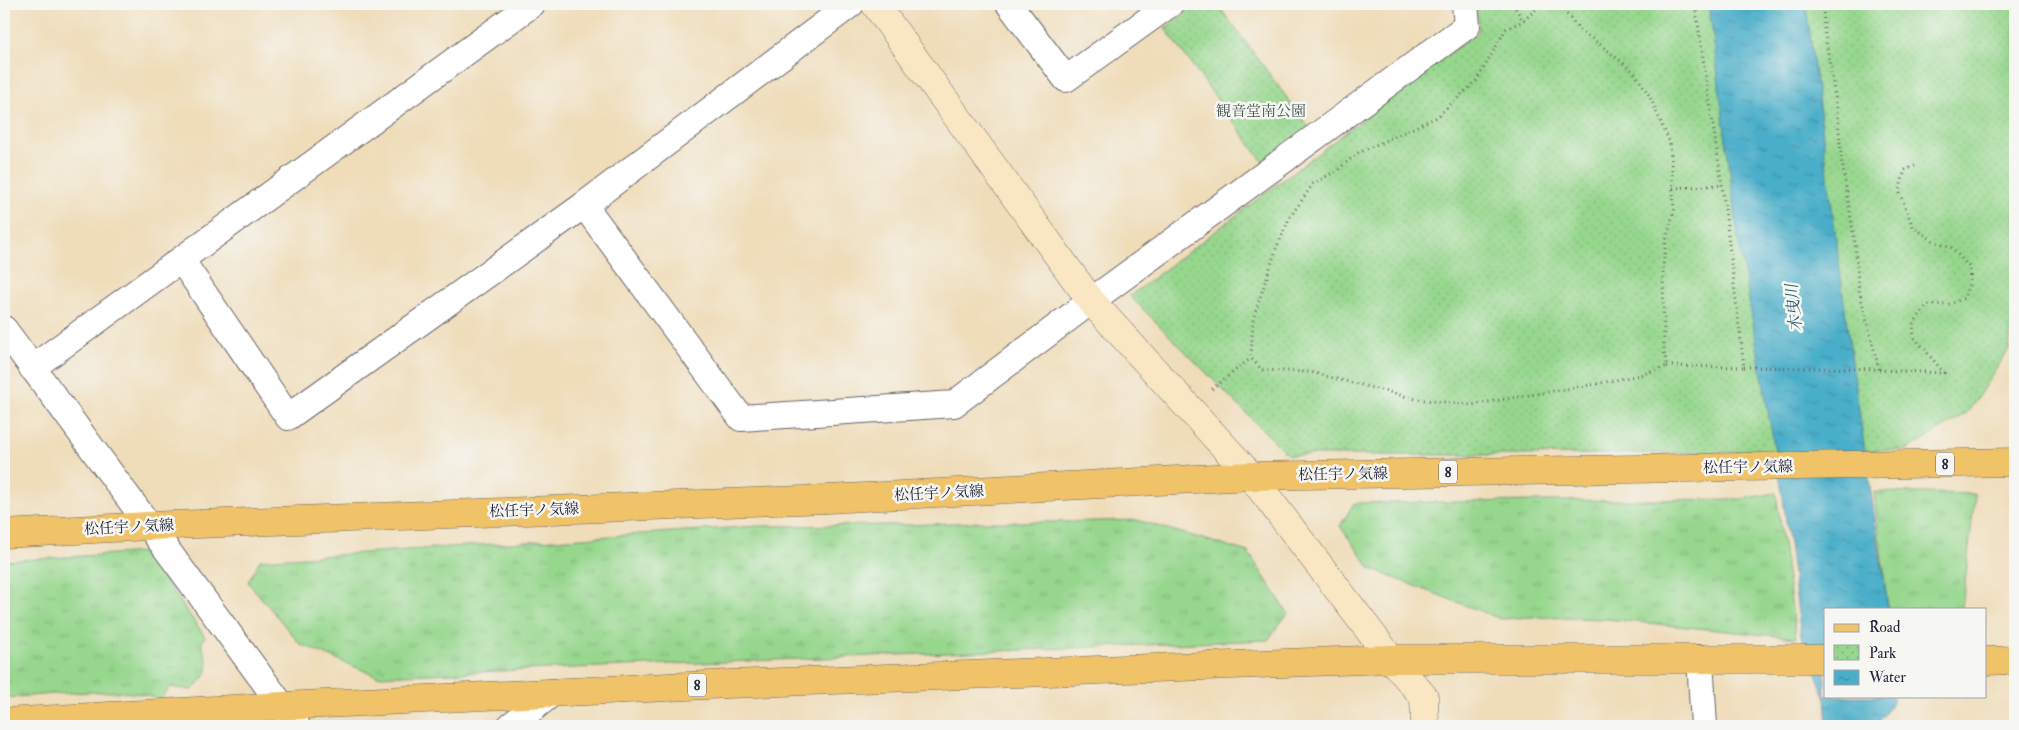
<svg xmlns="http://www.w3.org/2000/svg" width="2019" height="730" font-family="'IM FELL Double Pica','Noto Serif JP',serif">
<defs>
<pattern id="grass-tufts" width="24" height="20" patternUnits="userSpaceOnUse" patternTransform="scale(1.25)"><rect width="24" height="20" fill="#96d78d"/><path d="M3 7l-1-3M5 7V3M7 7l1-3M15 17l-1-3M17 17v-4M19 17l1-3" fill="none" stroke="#81b87b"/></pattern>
<pattern id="park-dots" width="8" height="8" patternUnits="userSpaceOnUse" patternTransform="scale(1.25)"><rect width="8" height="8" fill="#96d78d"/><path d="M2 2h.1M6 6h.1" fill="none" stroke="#81b87b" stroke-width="1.8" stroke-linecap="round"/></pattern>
<pattern id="water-ripples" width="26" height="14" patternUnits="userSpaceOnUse" patternTransform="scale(1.25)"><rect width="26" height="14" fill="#4aaec9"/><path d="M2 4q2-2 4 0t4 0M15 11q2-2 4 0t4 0" fill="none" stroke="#3d8da4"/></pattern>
</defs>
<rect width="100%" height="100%" fill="#f6f6f2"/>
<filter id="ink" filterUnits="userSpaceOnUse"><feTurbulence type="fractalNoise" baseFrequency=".02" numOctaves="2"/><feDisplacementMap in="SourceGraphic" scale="10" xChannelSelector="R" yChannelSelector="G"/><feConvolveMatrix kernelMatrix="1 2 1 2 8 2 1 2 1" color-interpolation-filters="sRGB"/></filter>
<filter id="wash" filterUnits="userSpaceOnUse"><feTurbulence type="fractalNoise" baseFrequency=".0096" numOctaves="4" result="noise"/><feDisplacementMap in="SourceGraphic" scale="20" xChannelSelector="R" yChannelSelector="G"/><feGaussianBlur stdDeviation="1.12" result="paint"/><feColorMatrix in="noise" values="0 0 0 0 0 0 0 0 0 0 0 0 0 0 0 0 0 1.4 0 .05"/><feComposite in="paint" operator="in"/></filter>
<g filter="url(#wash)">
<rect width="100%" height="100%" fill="#efddba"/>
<g fill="url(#grass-tufts)" stroke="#5c7c64">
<polygon points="1874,492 1975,494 1962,609 1888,609"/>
<polygon points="1776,493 1796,638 1607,619 1532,617 1501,619 1371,569 1340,526 1354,503 1741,499"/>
<polygon points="1137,520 1248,552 1288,613 1268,640 377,676 300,644 248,582 260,560 758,526 908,525 976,522 1056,522"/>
<path d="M146 552 205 637 201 644C211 669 211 671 192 690L171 687 159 700C136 684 36 696 4 698V561Z"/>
</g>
<g fill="url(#park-dots)" stroke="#5c7c64">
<polygon points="1198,4 1217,4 1311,130 1263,162 1165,28"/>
<polygon points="1477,4 2015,4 2015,292 2009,349 1968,412 1907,450 1515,455 1288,455 1130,296 1479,31"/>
</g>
<polygon fill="url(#water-ripples)" stroke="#366882" points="1709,4 1806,4 1850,348 1888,609 1825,609 1825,696 1893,696 1893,702 1876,726 1827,726 1825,697 1801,636 1783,498 1738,237"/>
</g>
<g filter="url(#ink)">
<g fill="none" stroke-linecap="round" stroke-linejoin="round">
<g stroke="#6a6367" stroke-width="28">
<g id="street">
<polyline points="1009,4 1066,79 1170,4"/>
<polyline points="584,205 741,418 954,404 1091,301 1467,26 1465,4"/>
<polyline points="182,261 288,417 584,205 851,4"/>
<polyline points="4,329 297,726"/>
<polyline points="32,368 532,4"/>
<polyline points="1700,658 1704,726"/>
<polyline points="510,726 554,692"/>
</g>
</g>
<g stroke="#6a6367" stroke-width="29">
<polyline id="secondary" points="875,4 1091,301 1251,476 1391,659 1424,697 1425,726"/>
</g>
<g stroke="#6a6367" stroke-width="29">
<g id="primary">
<polyline points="4,534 148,526 828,499 1251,476 2015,462"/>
<polyline points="1985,661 2015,660"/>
<polyline points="4,722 283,706 728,684 1391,659 1825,659"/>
</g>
</g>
<g stroke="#6a6367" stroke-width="3" stroke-dasharray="1 4" stroke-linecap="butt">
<polyline points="1513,4 1523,21"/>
<polyline points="1549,4 1540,6 1523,21 1506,29 1477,80 1437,117 1358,153 1336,171 1313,184 1290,217 1276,249 1253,319 1251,358 1262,370 1310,372 1416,399 1470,405 1596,384 1640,375 1667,366 1664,351 1663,266 1666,240 1674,210 1670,143 1649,95 1634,72 1601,45 1582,32 1558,4"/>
<polyline points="1673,188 1722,185"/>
<polyline points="1667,366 1744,367 1722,185 1695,4"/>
<polyline points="1744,367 1879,369 1859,290 1855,243 1842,163 1837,109 1824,28 1823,4"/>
<polyline points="1879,370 1944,373 1914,337 1913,324 1927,305 1951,304 1964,298 1970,281 1970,268 1951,247 1934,241 1913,227 1899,191 1905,170 1915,166"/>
<polyline points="1212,389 1251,358"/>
</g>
<use href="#street" stroke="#fff" stroke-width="26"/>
<use href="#secondary" stroke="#f9e7c3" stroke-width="28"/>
<use href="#primary" stroke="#f0c369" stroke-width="28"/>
</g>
</g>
<g text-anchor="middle" stroke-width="5" stroke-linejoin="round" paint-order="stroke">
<g fill="#f6f6f2" stroke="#626272" stroke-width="1">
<rect x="1936" y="452.5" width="18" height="23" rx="4"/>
<rect x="1439" y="460.5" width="18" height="23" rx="4"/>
<rect x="688" y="673.5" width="18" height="23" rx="4"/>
</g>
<g font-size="14" font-weight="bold" fill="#22223b">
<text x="1945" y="469">8</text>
<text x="1448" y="477">8</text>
<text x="697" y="690">8</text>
</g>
<g font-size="15" fill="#455854" stroke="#f6f6f2">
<text x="1261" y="116">観音堂南公園</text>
</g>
<g font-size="15" fill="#22223b" stroke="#f6f6f2">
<text transform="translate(1748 467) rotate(-1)" y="5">松任宇ノ気線</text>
<text transform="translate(1343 474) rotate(-1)" y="5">松任宇ノ気線</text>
<text transform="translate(939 493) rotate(-3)" y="5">松任宇ノ気線</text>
<text transform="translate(534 510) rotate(-2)" y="5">松任宇ノ気線</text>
<text transform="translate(129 527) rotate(-3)" y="5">松任宇ノ気線</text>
</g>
<g font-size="16" font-style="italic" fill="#325a74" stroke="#f6f6f2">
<text transform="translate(1793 308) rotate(-96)" y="6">木曳川</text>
</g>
</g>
<rect width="2019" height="730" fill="none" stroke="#f6f6f2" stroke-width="20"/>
<rect x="1824" y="608" width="162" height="90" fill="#f6f6f2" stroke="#a1a1a9"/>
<rect x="1834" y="624" width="25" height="8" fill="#f0c369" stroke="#a1a1a9"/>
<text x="1869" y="632" font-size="15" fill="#22223b">Road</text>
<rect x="1834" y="645" width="25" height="15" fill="url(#park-dots)" stroke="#a1a1a9"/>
<text x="1869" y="658" font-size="15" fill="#22223b">Park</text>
<rect x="1834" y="670" width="25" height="15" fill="url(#water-ripples)" stroke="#a1a1a9"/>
<text x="1869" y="682" font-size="15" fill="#22223b">Water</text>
</svg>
